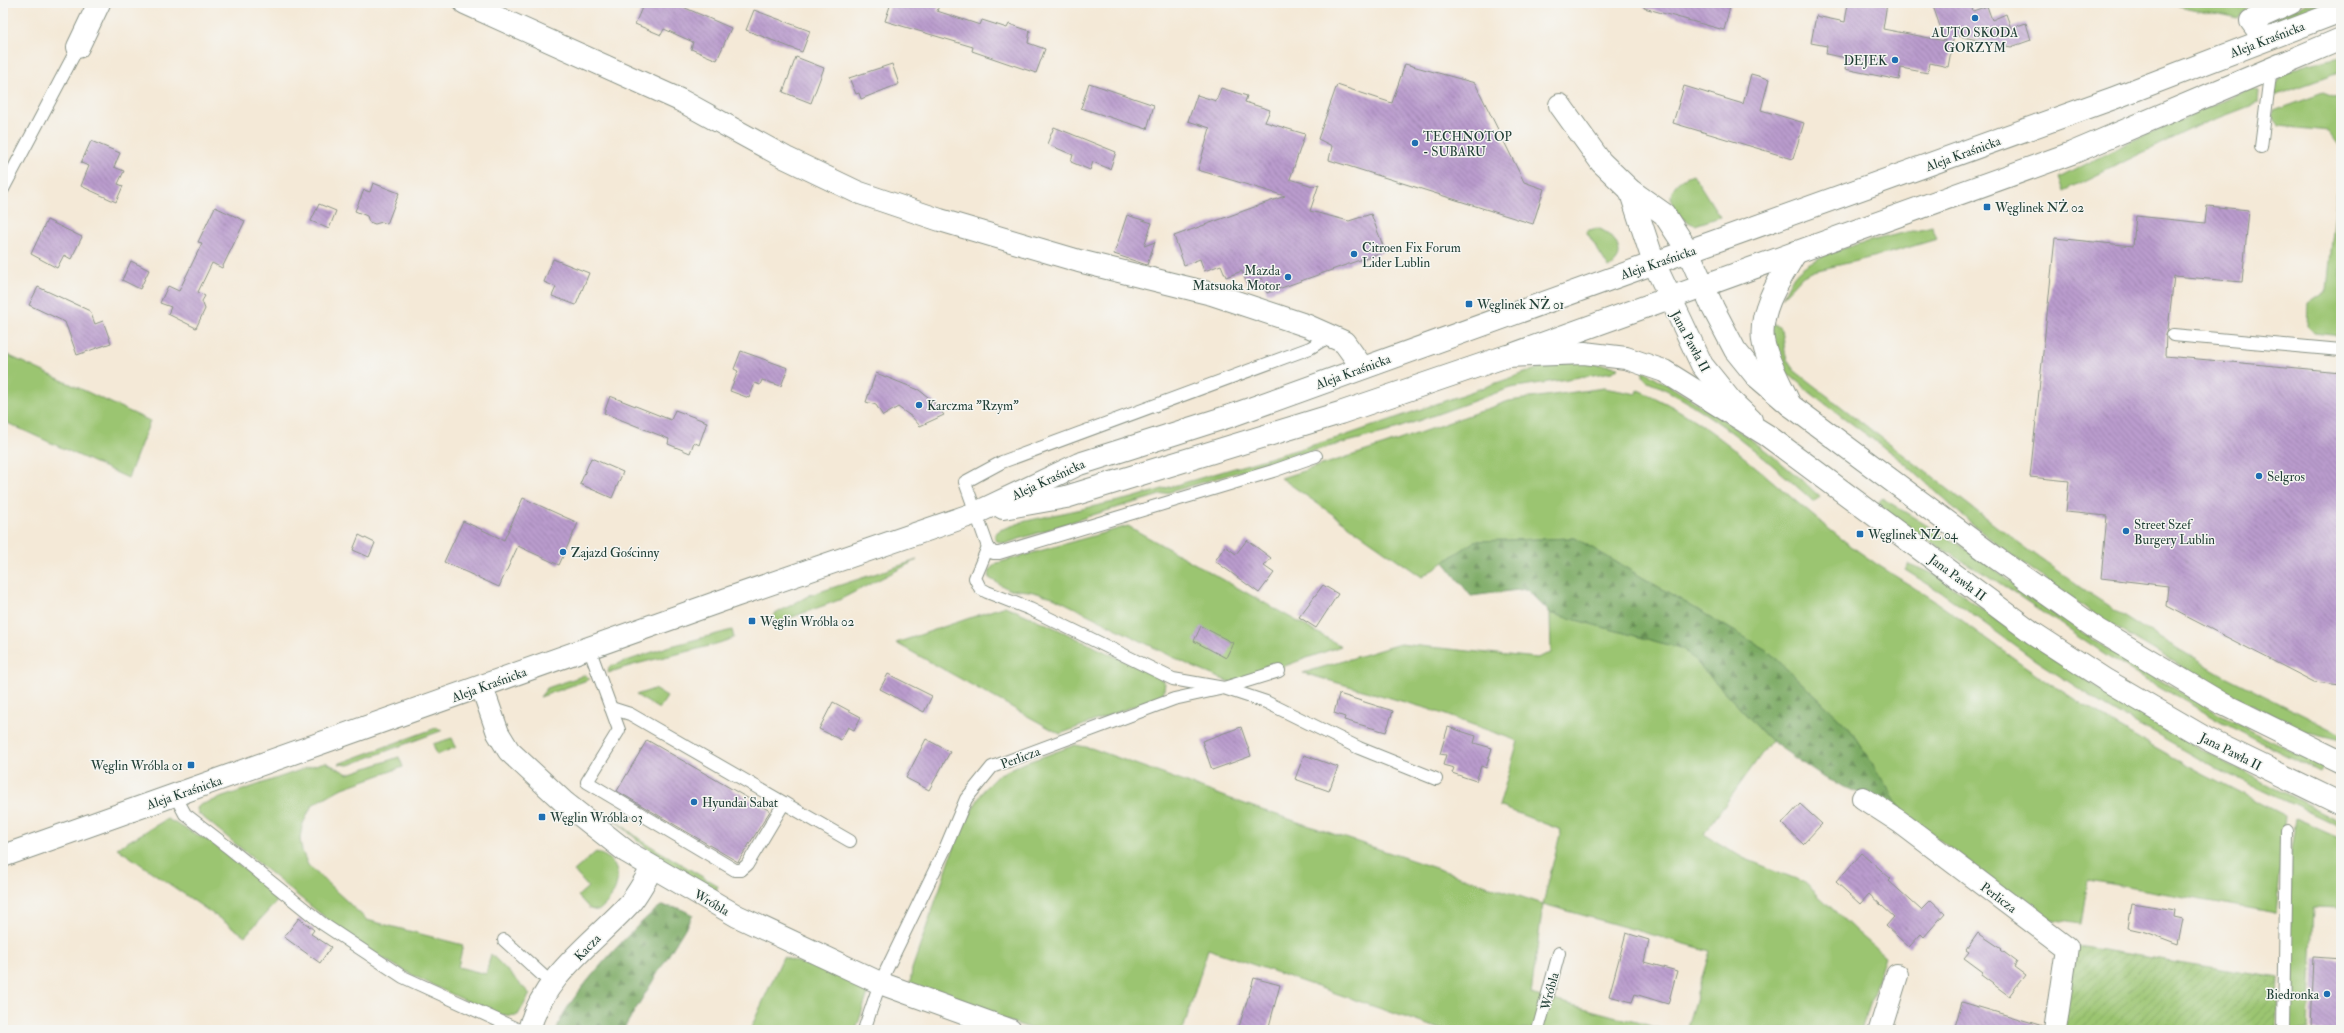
<svg xmlns="http://www.w3.org/2000/svg" width="2344" height="1033" font-family="'IM FELL Double Pica',serif">
<defs>
<pattern id="forest-firs" width="22" height="20" patternUnits="userSpaceOnUse"><rect width="22" height="20" fill="#7caa63"/><path d="M5 1l3.5 6h-7zM16 11l3.5 6h-7z" fill="#658c52"/></pattern>
<pattern id="garden-furrows" width="10" height="10" patternUnits="userSpaceOnUse"><rect width="10" height="10" fill="#9bc571"/><path d="M-1 1l2-2M0 10L10 0M9 11l2-2" fill="none" stroke="#7ea15e"/></pattern>
<pattern id="building-back-hatch" width="6" height="6" patternUnits="userSpaceOnUse"><rect width="6" height="6" fill="#ba9bcd"/><path d="M-1 5l2 2M0 0l6 6M5-1l2 2" fill="none" stroke="#9780a7"/></pattern>
</defs>
<rect width="100%" height="100%" fill="#f6f6f2"/>
<filter id="ink" filterUnits="userSpaceOnUse"><feTurbulence type="fractalNoise" baseFrequency=".025" numOctaves="2"/><feDisplacementMap in="SourceGraphic" scale="8" xChannelSelector="R" yChannelSelector="G"/><feConvolveMatrix kernelMatrix="1 2 1 2 8 2 1 2 1" color-interpolation-filters="sRGB"/></filter>
<filter id="wash" filterUnits="userSpaceOnUse"><feTurbulence type="fractalNoise" baseFrequency=".012" numOctaves="4" result="noise"/><feDisplacementMap in="SourceGraphic" scale="16" xChannelSelector="R" yChannelSelector="G"/><feGaussianBlur stdDeviation="0.9" result="paint"/><feColorMatrix in="noise" values="0 0 0 0 0 0 0 0 0 0 0 0 0 0 0 0 0 1.4 0 .05"/><feComposite in="paint" operator="in"/></filter>
<g filter="url(#wash)">
<rect width="100%" height="100%" fill="#f4e9d7"/>
<g fill="#9bc571" stroke="#5d8152">
<polygon points="2164,3 2251,3 2238,18"/>
<polygon points="2310,3 2329,3 2274,25 2270,23 2274,17"/>
<path d="M2341 57V72L2274 96C2275 91 2275 86 2278 81 2288 65 2324 61 2341 57Z"/>
<polygon points="2252,88 2259,91 2258,103 2195,127 2064,191 2059,178 2127,143"/>
<polygon points="2323,93 2341,100 2341,148 2328,131 2279,126 2273,115 2274,111"/>
<polygon points="2341,150 2341,336 2315,333 2307,326 2308,304 2327,291"/>
<path d="M1693 174 1720 217 1695 225C1666 214 1661 185 1693 174Z"/>
<path d="M1932 226 1937 239 1890 253 1814 271 1803 276 1782 298C1786 291 1789 283 1794 276 1815 248 1897 236 1932 226Z"/>
<path d="M1597 228C1614 233 1630 256 1609 268L1586 231Z"/>
<path d="M1771 323C1787 327 1782 342 1786 355 1787 361 1791 366 1795 371L2018 543 2084 590 2149 632 2223 675 2341 734V740L2297 729 2213 685 2100 618 2013 556 1965 518 1903 462 1812 394 1786 372 1775 353Z"/>
<polygon points="3,353 150,421 128,478 3,421"/>
<polygon points="1577,361 1619,367 1612,372 1510,388 1387,432 1292,456 1099,513 1004,544 995,540 995,534 1000,530 1026,521 1132,498 1344,436 1548,365"/>
<path d="M1643 370C1708 409 1763 443 1819 496L1814 502C1766 458 1706 407 1646 380L1643 376Z"/>
<path d="M1604 388 1637 394 1638 390C1722 424 1785 499 1858 551 1882 569 1908 583 1933 600 1974 628 2013 659 2054 686 2128 735 2207 776 2286 816L2276 913 2088 880 2081 924 2041 918 1903 812 1849 728 1768 651 1575 538 1475 541 1422 577 1281 478 1385 445 1509 401Z"/>
<polygon points="1882,498 1972,553 2039,604 2120,657 2224,717 2323,767 2320,772 2223,723 2120,664 1995,580 1917,534 1878,505"/>
<polygon points="1128,526 1341,646 1234,684 1193,667 1053,597 1029,591 1008,589 989,578 990,569 997,563"/>
<polygon points="917,560 839,600 776,623 773,615 810,595"/>
<polygon points="1909,564 1938,576 2017,635 2119,702 2198,748 2335,819 2341,822 2341,827 2216,769 2106,706 2035,660 1944,594 1905,570"/>
<polygon points="1005,606 1051,626 1158,677 1165,683 1163,695 1060,734 896,643"/>
<polygon points="1550,613 1684,649 1771,741 1704,834 1743,858 1804,882 1857,932 1885,956 1862,1030 1686,1030 1710,951 1543,904 1531,994 1666,1030 1442,1030 1208,949 1183,1030 1036,1030 969,1009 910,984 912,969 960,830 985,788 998,775 1019,765 1075,745 1091,748 1256,808 1543,904 1561,830 1499,806 1518,741 1429,709 1303,673 1400,644 1537,658 1551,653"/>
<path d="M732 630 734 638C693 653 649 658 608 673L609 667 667 647Z"/>
<polygon points="585,675 590,679 540,697 547,688"/>
<polygon points="654,689 667,697 659,709 636,695"/>
<polygon points="436,728 443,730 349,765 338,764"/>
<polygon points="452,738 456,747 437,755 433,744"/>
<path d="M399 757 403 767 340 789 312 805 302 826 300 839 302 851 308 865 367 920 463 945 458 967 486 974 491 954 530 994 518 1015C498 1018 478 1006 460 998 431 985 401 970 374 953 312 911 256 860 198 813L197 808 200 805 312 766 325 762 348 774Z"/>
<polygon points="610,816 642,841 718,886 715,892 658,858"/>
<polygon points="167,819 213,843 280,898 245,936 117,848"/>
<polygon points="2296,819 2341,839 2341,908 2313,907 2308,1030 2289,1030 2291,849"/>
<path d="M596 852C602 855 609 857 612 862 625 878 612 901 598 911L590 909 578 896 588 887 574 871Z"/>
<polygon points="783,957 870,987 856,1030 750,1030"/>
</g>
<g fill="url(#forest-firs)" stroke="#4e744c">
<polygon points="1575,538 1768,651 1849,728 1903,812 1824,778 1771,741 1684,649 1550,613 1526,589 1471,596 1444,562 1475,541"/>
<path d="M661 906 679 908 693 915 623 1030H557C559 1006 640 919 661 906Z"/>
</g>
<polygon fill="url(#garden-furrows)" stroke="#5d8152" points="2077,946 2279,978 2276,1030 2116,1030 2099,1028 2098,1030 2060,1030"/>
<g id="blocks">
<g fill="url(#building-back-hatch)">
<polygon points="644,3 674,3 731,28 717,60 691,49 693,42 664,29 661,35 635,24"/>
<polygon points="891,3 940,3 937,11 980,25 982,20 1007,28 1009,24 1030,31 1028,43 1045,49 1036,73 972,51 973,47 885,21"/>
<polygon points="1645,3 1731,3 1724,30 1644,8"/>
<polygon points="1848,3 1887,3 1883,29 1945,41 1932,3 1970,3 1973,11 1987,6 1992,20 2006,14 2011,28 2026,23 2031,40 2011,47 1954,35 1948,67 1930,63 1928,73 1901,68 1899,80 1845,69 1847,58 1826,54 1827,46 1811,43 1816,16 1845,22"/>
<polygon points="754,10 810,31 802,52 746,30"/>
<polygon points="796,57 824,68 811,103 783,92"/>
<polygon points="892,64 899,84 861,99 859,93 856,94 849,78"/>
<polygon points="1405,64 1475,83 1524,182 1544,189 1533,224 1329,160 1332,146 1318,139 1337,85 1392,103"/>
<polygon points="1751,74 1769,79 1761,110 1804,123 1793,159 1673,123 1684,86 1743,104"/>
<polygon points="1089,83 1154,105 1147,129 1081,108"/>
<polygon points="1221,88 1247,96 1245,102 1270,110 1265,122 1305,134 1290,179 1313,186 1319,184 1310,211 1349,221 1371,214 1385,251 1267,293 1262,278 1247,284 1242,271 1226,277 1221,265 1204,271 1200,259 1184,265 1174,236 1285,196 1198,170 1210,128 1188,121 1197,95 1216,101"/>
<polygon points="1054,127 1116,152 1110,169 1093,162 1090,170 1071,162 1073,155 1047,144"/>
<polygon points="91,141 120,153 114,167 124,171 118,184 123,186 116,202 81,186 89,166 81,163"/>
<polygon points="373,183 399,193 387,224 382,222 375,224 369,222 367,216 355,211 364,190 370,192"/>
<polygon points="319,204 336,211 329,229 311,221"/>
<polygon points="2207,206 2249,210 2242,282 2174,276 2168,329 2166,334 2165,356 2341,372 2341,685 2314,682 2166,606 2168,586 2101,578 2107,516 2066,512 2069,481 2030,477 2055,238 2133,246 2136,216 2205,223"/>
<polygon points="215,207 245,221 222,268 212,263 198,292 205,296 202,301 205,309 196,328 168,314 171,307 160,303 168,286 179,291 202,243 198,242"/>
<polygon points="1127,215 1152,223 1144,246 1155,242 1147,265 1114,254"/>
<polygon points="47,220 82,237 71,259 64,255 57,268 31,254"/>
<polygon points="553,259 589,273 576,305 552,296 556,287 544,282"/>
<polygon points="131,261 149,270 140,289 122,280"/>
<polygon points="38,287 90,311 95,324 103,321 111,343 77,355 65,322 29,305"/>
<polygon points="741,351 788,368 781,386 762,380 760,385 755,383 749,398 730,391 738,371 734,369"/>
<polygon points="876,373 919,390 932,400 944,415 920,426 912,417 898,407 883,416 876,405 866,402"/>
<polygon points="610,396 671,420 675,410 707,422 699,445 694,442 690,453 668,444 669,439 604,413"/>
<polygon points="591,458 623,472 612,498 580,484"/>
<polygon points="523,498 578,523 559,565 518,546 499,587 444,562 463,521 504,540"/>
<polygon points="359,535 375,543 369,557 353,550"/>
<polygon points="1247,540 1271,558 1264,566 1274,573 1259,593 1215,561 1225,546 1236,554"/>
<polygon points="1323,585 1338,594 1316,628 1299,617"/>
<polygon points="1201,626 1233,643 1226,658 1194,641"/>
<polygon points="888,674 932,696 924,712 880,689"/>
<polygon points="1339,694 1393,711 1386,732 1344,720 1345,717 1334,713"/>
<polygon points="833,702 861,717 854,730 848,727 841,740 819,729"/>
<polygon points="1241,727 1251,756 1212,770 1202,741"/>
<polygon points="1448,727 1476,736 1474,743 1492,748 1486,768 1481,766 1476,781 1452,773 1454,768 1443,765 1446,755 1440,754"/>
<polygon points="926,739 950,752 929,790 906,778"/>
<polygon points="647,740 770,811 738,862 617,791"/>
<polygon points="1304,755 1338,767 1329,791 1295,779"/>
<polygon points="1800,804 1822,824 1803,844 1782,824"/>
<polygon points="1862,853 1891,879 1889,881 1921,910 1931,900 1945,913 1924,937 1921,934 1909,947 1886,926 1894,917 1869,894 1860,904 1836,882"/>
<polygon points="2132,903 2175,910 2174,917 2183,919 2178,944 2146,932 2128,928"/>
<polygon points="299,918 314,930 311,934 331,947 320,963 284,937"/>
<polygon points="1626,933 1649,940 1644,962 1677,971 1668,1004 1635,994 1632,1002 1609,996"/>
<polygon points="1978,933 2002,949 2001,950 2017,962 2014,967 2025,975 2009,996 1981,975 1983,972 1964,958 1969,952 1966,950"/>
<polygon points="2314,957 2341,959 2341,1030 2311,1030"/>
<polygon points="1254,978 1280,985 1268,1030 1238,1030"/>
<polygon points="1962,1002 2043,1026 2042,1030 1954,1030"/>
</g>
</g>
</g>
<g filter="url(#ink)">
<use href="#blocks" fill-opacity="0" stroke="#8a9386" stroke-width="1"/>
<g fill="none" stroke-linecap="round" stroke-linejoin="round">
<g stroke="#8a9386" stroke-width="14">
<g id="lane">
<polyline points="2261,147 2271,67"/>
<polyline points="3,189 78,47"/>
<polyline points="2173,335 2341,350"/>
<polyline points="1316,456 1273,471 999,553 993,553 988,547 965,482 1002,462 1310,348 1331,335"/>
<polyline points="988,547 975,578 980,588 987,592 1030,609 1173,679 1224,688 1266,702 1359,748 1436,779"/>
<polyline points="589,648 619,730 587,782 735,870 741,870 747,865 784,803"/>
<polyline points="611,708 630,714 850,841"/>
<polyline points="175,795 185,814 229,848 323,924 403,977 519,1030"/>
<polyline points="504,940 551,983"/>
<polyline points="864,1030 880,983 945,849 966,799 992,767 1174,699 1224,688 1279,671"/>
<polyline points="1538,1030 1559,953"/>
<polyline points="2284,1030 2287,831"/>
</g>
</g>
<g stroke="#8a9386" stroke-width="24">
<g id="street">
<polyline points="465,3 680,100 786,158 857,192 940,220 1079,261 1212,294 1308,326 1344,342 1362,367"/>
<polyline points="2264,39 2251,21 2291,3"/>
<polyline points="78,47 99,3"/>
<polyline points="1560,105 1601,162 1630,190 1664,214 1688,251"/>
<polyline points="1630,190 1654,263"/>
<polyline points="482,687 498,733 509,751 565,803 627,852 737,916 880,983 1010,1030"/>
<polyline points="1863,798 1900,822 2067,948 2055,1030"/>
<path d="M529 1030C543 975 595 942 631 902 639 892 646 879 652 868"/>
<polyline points="1880,1030 1897,975"/>
</g>
</g>
<g stroke="#8a9386" stroke-width="24">
<g id="secondary">
<polyline points="1688,251 2114,98 2341,11"/>
<polyline points="1654,263 1702,365 1731,401 1751,420"/>
<polyline points="1514,354 2072,153 2341,39"/>
<path d="M1790 405C1782 386 1766 360 1763 340 1759 308 1781 278 1796 252"/>
</g>
</g>
<g stroke="#8a9386" stroke-width="24">
<g id="primary">
<polyline points="1003,508 1066,497 1340,413 1507,356 1584,353 1626,358 1664,371 1768,436 2033,633 2104,679 2207,739 2341,804"/>
<polyline points="3,856 735,596 976,513 1079,464 1233,415 1688,251 1713,308 1735,350 1756,376 1790,405 1996,558 2097,629 2221,703 2341,762"/>
</g>
</g>
<use href="#lane" stroke="#fff" stroke-width="12"/>
<use href="#street" stroke="#fff" stroke-width="22"/>
<use href="#secondary" stroke="#fff" stroke-width="22"/>
<use href="#primary" stroke="#fff" stroke-width="22"/>
</g>
</g>
<g fill="#1f6fb2" stroke="#f6f6f2" stroke-width="1.5">
<circle cx="1975" cy="18" r="4"/>
<circle cx="1895" cy="60" r="4"/>
<circle cx="1415" cy="143" r="4"/>
<rect x="1983" y="203" width="8" height="8" rx="2"/>
<circle cx="1354" cy="254" r="4"/>
<circle cx="1288" cy="277" r="4"/>
<rect x="1465" y="300" width="8" height="8" rx="2"/>
<circle cx="919" cy="405" r="4"/>
<circle cx="2259" cy="476" r="4"/>
<circle cx="2126" cy="531" r="4"/>
<rect x="1856" y="530" width="8" height="8" rx="2"/>
<circle cx="563" cy="552" r="4"/>
<rect x="748" y="617" width="8" height="8" rx="2"/>
<rect x="187" y="761" width="8" height="8" rx="2"/>
<circle cx="694" cy="802" r="4"/>
<rect x="538" y="813" width="8" height="8" rx="2"/>
<circle cx="2327" cy="994" r="4"/>
</g>
<g text-anchor="middle" stroke-width="3" stroke-linejoin="round" paint-order="stroke">
<g font-size="13" fill="#1f3d34" stroke="#f6f6f2" text-anchor="start">
<text x="1975" y="37" text-anchor="middle">AUTO SKODA<tspan x="1975" dy="15">GORZYM</tspan></text>
<text x="1887" y="65" text-anchor="end">DEJEK</text>
<text x="1423" y="141">TECHNOTOP<tspan x="1423" dy="15">- SUBARU</tspan></text>
<text x="1995" y="212">Węglinek NŻ 02</text>
<text x="1362" y="252">Citroen Fix Forum<tspan x="1362" dy="15">Lider Lublin</tspan></text>
<text x="1280" y="275" text-anchor="end">Mazda<tspan x="1280" dy="15">Matsuoka Motor</tspan></text>
<text x="1477" y="309">Węglinek NŻ 01</text>
<text x="927" y="410">Karczma "Rzym"</text>
<text x="2267" y="481">Selgros</text>
<text x="2134" y="529">Street Szef<tspan x="2134" dy="15">Burgery Lublin</tspan></text>
<text x="1868" y="539">Węglinek NŻ 04</text>
<text x="571" y="557">Zajazd Gościnny</text>
<text x="760" y="626">Węglin Wróbla 02</text>
<text x="183" y="770" text-anchor="end">Węglin Wróbla 01</text>
<text x="702" y="807">Hyundai Sabat</text>
<text x="550" y="822">Węglin Wróbla 03</text>
<text x="2319" y="999" text-anchor="end">Biedronka</text>
</g>
<g font-size="13" fill="#1f3d34" stroke="#f6f6f2">
<text transform="translate(2267 39) rotate(-21)" y="5">Aleja Kraśnicka</text>
<text transform="translate(1963 153) rotate(-20)" y="5">Aleja Kraśnicka</text>
<text transform="translate(1658 262) rotate(-19)" y="5">Aleja Kraśnicka</text>
<text transform="translate(1691 341) rotate(62)" y="5">Jana Pawła II</text>
<text transform="translate(1353 371) rotate(-20)" y="5">Aleja Kraśnicka</text>
<text transform="translate(1048 479) rotate(-25)" y="5">Aleja Kraśnicka</text>
<text transform="translate(1958 577) rotate(37)" y="5">Jana Pawła II</text>
<text transform="translate(489 684) rotate(-20)" y="5">Aleja Kraśnicka</text>
<text transform="translate(2231 751) rotate(27)" y="5">Jana Pawła II</text>
<text transform="translate(1020 757) rotate(-20)" y="5">Perlicza</text>
<text transform="translate(184 792) rotate(-19)" y="5">Aleja Kraśnicka</text>
<text transform="translate(1999 897) rotate(37)" y="5">Perlicza</text>
<text transform="translate(712 902) rotate(30)" y="5">Wróbla</text>
<text transform="translate(587 947) rotate(-46)" y="5">Kacza</text>
<text transform="translate(1549 991) rotate(-75)" y="5">Wróbla</text>
</g>
</g>
<rect width="2344" height="1033" fill="none" stroke="#f6f6f2" stroke-width="16"/>
</svg>
